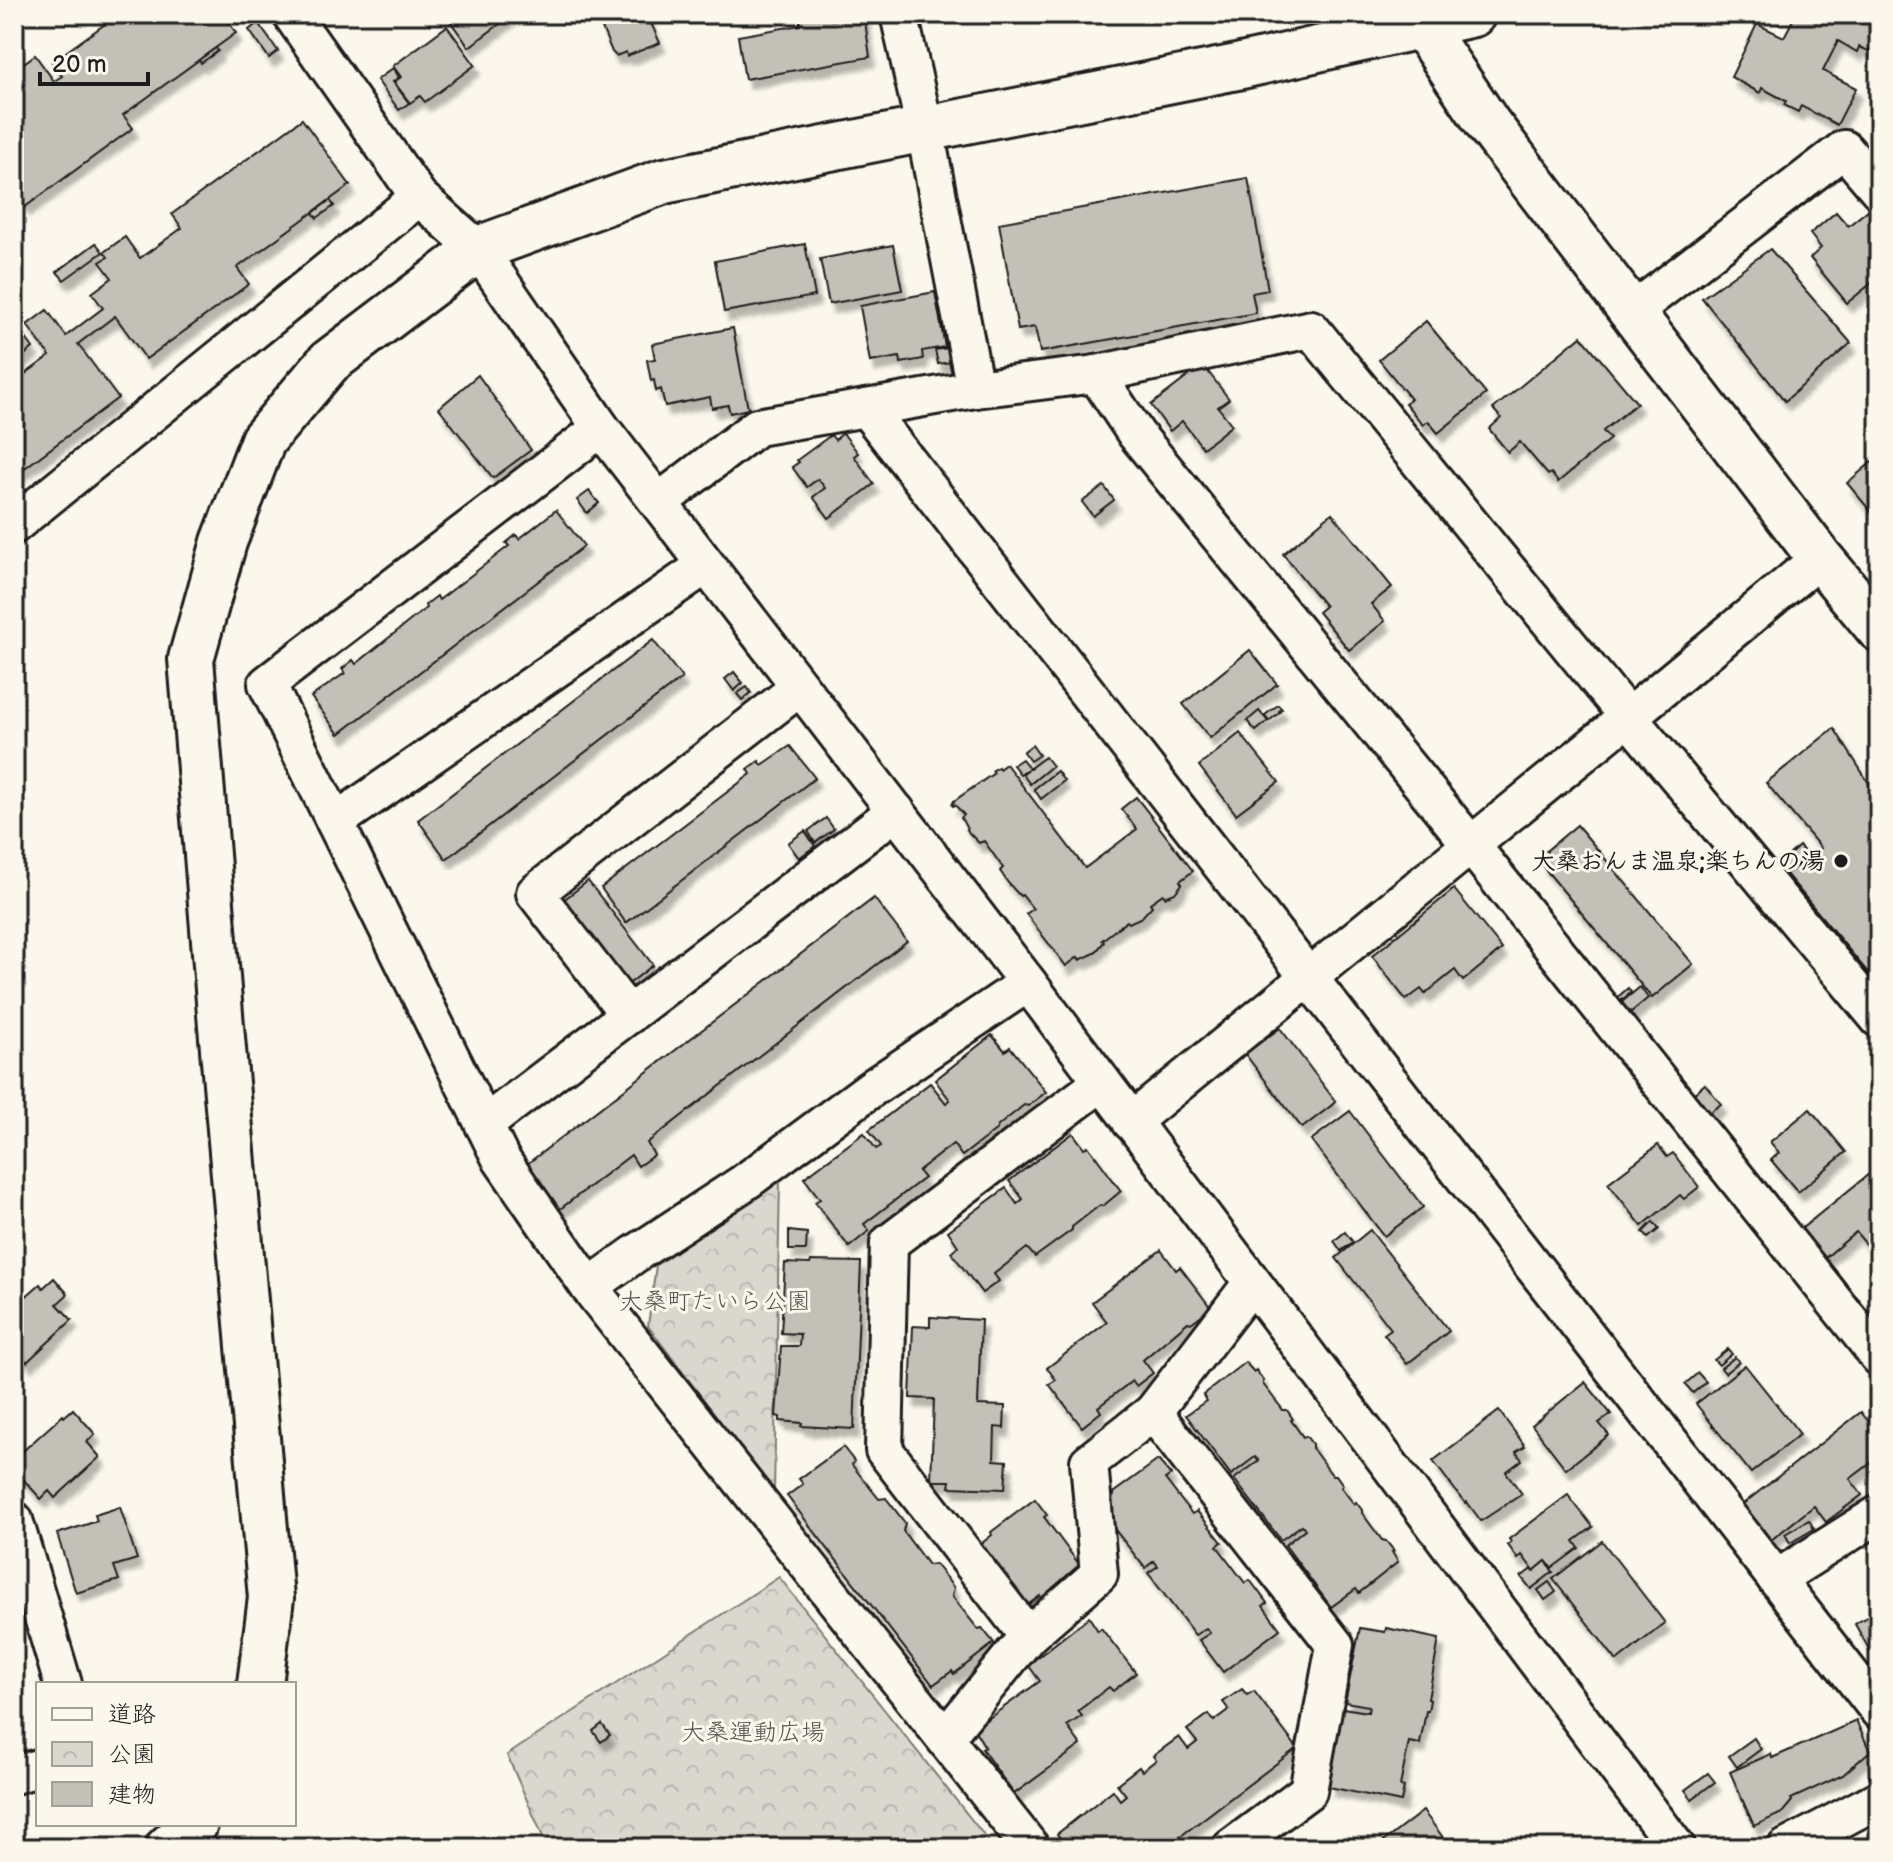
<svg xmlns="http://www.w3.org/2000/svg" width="1893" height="1862" font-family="'Balsamiq Sans','Klee One',sans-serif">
<defs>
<pattern id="park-crowns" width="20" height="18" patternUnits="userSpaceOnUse" patternTransform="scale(2)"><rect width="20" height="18" fill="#dad7ce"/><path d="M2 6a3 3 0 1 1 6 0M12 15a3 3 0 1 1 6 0" fill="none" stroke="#bab8b0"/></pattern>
<filter id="shadow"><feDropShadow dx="5" dy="9" stdDeviation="2" flood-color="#0004"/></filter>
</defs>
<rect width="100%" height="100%" fill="#fbf7ec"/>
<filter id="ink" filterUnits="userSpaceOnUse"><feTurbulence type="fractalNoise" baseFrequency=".0125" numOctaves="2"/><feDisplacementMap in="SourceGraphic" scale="16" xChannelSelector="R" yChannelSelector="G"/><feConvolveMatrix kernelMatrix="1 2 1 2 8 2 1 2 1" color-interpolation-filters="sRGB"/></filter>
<g filter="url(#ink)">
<g fill="url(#park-crowns)" stroke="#7b7a75" stroke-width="2">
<polygon points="780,1180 774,1493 648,1326 656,1265"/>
<polygon points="779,1577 994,1848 548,1848 507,1755"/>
</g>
<g fill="#c3c0b8" stroke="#1c1c1c" stroke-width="2" filter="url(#shadow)">
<polygon points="119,14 223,14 236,33 123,115 133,128 25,207 14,191 14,70 35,55 54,81 62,76 52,62"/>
<polygon points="445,14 513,14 469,47"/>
<polygon points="596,14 647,14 660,43 627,56 626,52 616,56 612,52"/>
<polygon points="825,14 831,14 832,20 864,14 870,57 745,79 738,36 800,25 800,18"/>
<polygon points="1796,14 1879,14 1879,36 1869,51 1859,47 1857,52 1838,41 1823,71 1856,88 1837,125 1801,106 1798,112 1784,105 1786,101 1762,88 1760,93 1731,77 1757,24 1784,37"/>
<polygon points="258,23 278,51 269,58 249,30"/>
<polygon points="447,26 475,65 425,102 420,96 410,103 394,82 401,77 393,66"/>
<polygon points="216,48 218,51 201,63 199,60"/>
<polygon points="393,68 399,77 393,82 409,103 399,110 377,80"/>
<polygon points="302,119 350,185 237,268 249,284 146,359 115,316 78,344 118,398 14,476 14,382 50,356 27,325 47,310 66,336 103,308 92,293 112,278 100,262 108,257 104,252 125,237 140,258 182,228 172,214"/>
<polygon points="1248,178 1268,290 1252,293 1256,313 1040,352 1035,327 1018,330 999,223"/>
<polygon points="330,200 334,206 317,218 313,213"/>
<polygon points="1868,210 1879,224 1879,249 1875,252 1879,257 1879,277 1847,303 1810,258 1821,248 1810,234 1836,212 1848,226"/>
<polygon points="96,243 103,252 64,280 57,272"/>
<polygon points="805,244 815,296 724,312 715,261"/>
<polygon points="893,245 902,290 829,304 820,259"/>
<polygon points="1770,249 1851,343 1785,401 1702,298"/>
<polygon points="935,292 945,347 922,351 923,359 901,363 900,357 870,362 860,306"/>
<polygon points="1426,321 1486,394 1438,433 1428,421 1423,425 1405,403 1411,399 1379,360"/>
<polygon points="733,328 748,409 730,413 728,405 712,408 710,397 665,406 661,389 656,391 654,380 651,381 647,360 655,359 652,344"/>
<polygon points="23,334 33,348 18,360 14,355 14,341"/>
<polygon points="1581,336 1637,403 1603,431 1610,439 1558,482 1551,473 1548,475 1520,442 1508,452 1489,429 1501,418 1493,409"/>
<polygon points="948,348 951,362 938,364 935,350"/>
<polygon points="1203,365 1229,399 1218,407 1232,425 1203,448 1182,421 1170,431 1151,405"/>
<polygon points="478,375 531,450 493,478 439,408"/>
<polygon points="843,433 858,453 854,456 874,484 829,518 813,497 825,488 818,479 807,487 792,467 799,462 797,460 831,435 835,440"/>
<polygon points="1879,456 1879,521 1847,483"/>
<polygon points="1104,486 1114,500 1093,516 1082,502"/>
<polygon points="589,491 599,503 587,513 577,500"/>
<polygon points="556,510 584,546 339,734 311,697 345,673 342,669 353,660 356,664 426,608 425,605 437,596 439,600 509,546 506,543 516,535 519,539"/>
<polygon points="1332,513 1392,587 1371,604 1385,621 1349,650 1318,612 1325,606 1283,554"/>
<polygon points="653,640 682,678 446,859 418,820"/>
<polygon points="1250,650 1277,684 1210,738 1183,704"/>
<polygon points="734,672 743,683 734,691 725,679"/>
<polygon points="747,687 751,693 742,700 737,694"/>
<polygon points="1278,705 1282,709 1279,711 1280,712 1269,721 1265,715"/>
<polygon points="1259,711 1268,721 1256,731 1247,721"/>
<polygon points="1834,728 1879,799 1879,986 1786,874 1821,848 1766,783"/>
<polygon points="1240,733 1279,782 1236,814 1199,766"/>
<polygon points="1032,745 1039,755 1030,761 1023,752"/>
<polygon points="790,746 815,778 626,923 601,888 751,774 748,769 759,761 762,765"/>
<polygon points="1045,757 1052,766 1030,784 1022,774"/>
<polygon points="1022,759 1029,768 1020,774 1013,765"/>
<polygon points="1006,764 1085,868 1137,829 1121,809 1136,797 1193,871 1180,881 1182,884 1175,893 1165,897 1163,894 1150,903 1152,906 1142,917 1129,923 1127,921 1102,940 1104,942 1095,953 1080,960 1078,957 1066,966 1026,914 1033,909 1022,895 1020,896 1008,883 1000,871 1003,868 984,841 979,843 969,833 961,818 964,815 955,805 953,806 952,805 954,801 994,773 992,771 998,767 999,769"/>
<polygon points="1057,771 1064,781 1041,799 1034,789"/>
<polygon points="826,818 834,829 815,843 808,831"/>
<polygon points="1577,825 1693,964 1652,998 1541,864 1550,856 1546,851"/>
<polygon points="805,831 815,846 799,858 788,843"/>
<polygon points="1799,846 1808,856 1784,875 1777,866"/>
<polygon points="588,881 653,965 626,986 562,901"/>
<polygon points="1454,889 1502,949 1463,981 1455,970 1425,994 1421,989 1406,1000 1372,956"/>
<polygon points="874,898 907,941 647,1143 654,1155 638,1166 631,1155 560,1209 527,1164"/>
<polygon points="1640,987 1648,998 1630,1013 1622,1002"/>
<polygon points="1628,988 1631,992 1621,1001 1618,997"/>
<polygon points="1280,1028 1336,1102 1302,1128 1245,1054"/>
<polygon points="992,1035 1005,1051 1010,1047 1046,1092 1028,1106 1024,1105 998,1126 997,1129 962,1156 953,1144 918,1171 924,1178 864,1224 869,1231 849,1247 815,1202 820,1199 804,1178 864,1133 876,1149 881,1146 869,1130 930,1083 946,1103 950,1100 935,1080"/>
<polygon points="1705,1084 1721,1104 1707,1114 1692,1095"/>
<polygon points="1810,1109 1846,1152 1798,1192 1771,1160 1779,1153 1770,1142"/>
<polygon points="1350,1111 1423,1207 1384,1236 1311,1140"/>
<polygon points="1073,1133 1084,1148 1088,1146 1121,1191 1103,1206 1100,1205 1072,1227 1072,1230 1035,1257 1027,1248 994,1274 999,1281 982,1293 951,1252 958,1246 948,1231 1006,1188 1017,1204 1023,1199 1009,1181"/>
<polygon points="1658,1145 1667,1157 1673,1153 1699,1187 1684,1199 1680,1195 1642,1226 1608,1183"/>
<polygon points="1869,1174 1879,1186 1879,1239 1869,1248 1856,1232 1825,1258 1801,1229"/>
<polygon points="1653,1222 1659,1229 1648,1238 1643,1232"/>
<polygon points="1370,1230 1449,1331 1407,1364 1384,1334 1391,1329 1336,1258"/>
<polygon points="789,1231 807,1233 806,1250 789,1250"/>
<polygon points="1345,1232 1353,1242 1341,1251 1334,1241"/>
<polygon points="1161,1250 1176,1270 1180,1267 1211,1308 1191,1323 1188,1322 1143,1360 1153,1373 1136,1386 1132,1381 1098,1407 1101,1412 1082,1427 1049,1384 1056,1380 1047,1368 1107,1322 1092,1302"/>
<polygon points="811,1261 861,1262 854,1429 801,1426 802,1423 780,1421 780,1417 776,1416 781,1346 799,1346 800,1334 781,1333 785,1263 810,1264"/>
<polygon points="54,1278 68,1294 57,1304 72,1320 27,1362 14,1348 14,1307 40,1284 43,1288"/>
<polygon points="930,1317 981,1320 978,1405 1005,1406 1004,1428 995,1427 994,1460 1007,1461 1005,1489 949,1487 950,1481 931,1481 934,1399 910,1398 913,1326 930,1327"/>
<polygon points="1728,1349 1732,1354 1719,1365 1714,1360"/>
<polygon points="1735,1357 1739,1362 1725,1373 1721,1368"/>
<polygon points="1245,1362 1254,1372 1256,1370 1263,1380 1263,1384 1283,1410 1287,1410 1293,1419 1291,1420 1303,1437 1306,1436 1312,1444 1312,1448 1332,1475 1336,1475 1343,1485 1341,1487 1354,1504 1356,1502 1362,1510 1362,1513 1382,1540 1386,1541 1394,1551 1392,1552 1398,1562 1359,1593 1356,1589 1331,1607 1285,1545 1305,1529 1302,1525 1281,1540 1234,1479 1259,1461 1255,1457 1231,1475 1186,1415 1206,1401 1203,1395"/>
<polygon points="1745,1365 1800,1434 1751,1473 1696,1404"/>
<polygon points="1698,1373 1706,1382 1693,1393 1685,1384"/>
<polygon points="1585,1382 1611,1414 1599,1423 1609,1435 1566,1469 1532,1425"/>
<polygon points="73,1409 95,1434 87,1442 100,1457 55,1498 49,1491 41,1499 14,1469 14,1459 63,1415 64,1417"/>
<polygon points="1499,1411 1525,1446 1516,1452 1522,1460 1506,1472 1522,1494 1481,1521 1467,1502 1465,1503 1433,1461"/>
<polygon points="1861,1412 1879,1435 1879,1457 1850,1479 1862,1495 1826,1522 1814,1506 1771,1540 1743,1504"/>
<polygon points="843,1447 854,1461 852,1465 879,1499 886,1498 905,1523 903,1531 928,1565 935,1564 954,1588 952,1596 978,1629 982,1628 994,1643 954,1674 952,1671 933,1685 787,1496 803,1484 799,1479"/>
<polygon points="1158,1460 1171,1475 1165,1479 1192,1514 1197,1511 1222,1542 1217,1546 1245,1583 1250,1580 1267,1603 1263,1606 1280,1629 1223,1672 1199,1640 1210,1633 1206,1628 1195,1635 1148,1573 1158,1566 1154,1561 1145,1568 1098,1508 1114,1496 1113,1493"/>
<polygon points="1568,1495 1593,1527 1574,1541 1579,1548 1552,1568 1546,1561 1534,1571 1522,1555 1518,1559 1508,1545 1511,1542 1509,1539"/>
<polygon points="1035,1499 1047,1515 1044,1517 1084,1571 1044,1602 1040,1596 1022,1609 976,1548 992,1535 991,1532"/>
<polygon points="120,1507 137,1559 114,1566 119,1580 76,1593 57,1534 97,1521 95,1515"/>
<polygon points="1809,1520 1814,1529 1790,1543 1785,1534"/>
<polygon points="1602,1541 1665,1623 1617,1661 1553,1579"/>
<polygon points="1546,1561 1553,1572 1531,1589 1521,1577 1530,1570 1534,1571"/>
<polygon points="1549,1582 1556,1592 1545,1600 1538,1590"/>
<polygon points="1879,1604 1879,1667 1855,1624 1876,1611 1873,1607"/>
<polygon points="1089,1617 1098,1631 1101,1628 1136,1673 1113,1691 1109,1687 1078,1711 1082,1716 1067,1726 1081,1745 1014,1794 982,1749 985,1747 974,1729 1040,1681 1028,1665"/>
<polygon points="1360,1628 1385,1632 1386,1628 1439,1639 1428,1699 1430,1700 1428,1711 1426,1711 1420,1744 1409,1742 1400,1786 1404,1787 1401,1802 1329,1787 1343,1708 1368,1712 1369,1706 1345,1702"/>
<polygon points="1242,1689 1247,1695 1254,1691 1297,1748 1165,1848 1067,1848 1057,1834 1113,1790 1120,1800 1126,1795 1117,1784 1139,1767 1142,1771 1156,1760 1153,1756 1179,1737 1188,1749 1197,1742 1187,1730 1209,1714 1214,1721 1229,1710 1223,1702"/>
<polygon points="1856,1721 1870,1751 1843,1775 1791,1799 1792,1801 1782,1813 1754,1826 1730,1772 1771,1754 1772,1758"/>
<polygon points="602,1724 610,1735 601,1742 593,1731"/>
<polygon points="1754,1738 1761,1749 1737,1767 1729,1756"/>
<polygon points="1708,1773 1715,1782 1692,1799 1685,1790"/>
<polygon points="1423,1811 1451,1848 1375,1848"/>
</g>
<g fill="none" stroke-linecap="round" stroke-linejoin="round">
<g stroke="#1c1c1c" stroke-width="42">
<g id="street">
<polyline points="291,14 419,197 478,249 601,428 1028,983 1677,1848"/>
<polyline points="899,14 925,130 975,389 1096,374 1136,434 1471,845 1879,1357"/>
<polyline points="1632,312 1844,149 1879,190"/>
<polyline points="1096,374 1311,329 1628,717 1131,1122"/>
<polyline points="866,408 1879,1711"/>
<polyline points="601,428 267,684 501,1159 589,1287 1031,1848"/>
<polyline points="659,502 757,427 975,389"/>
<polyline points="14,525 419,197"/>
<polyline points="1820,558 1628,717 1879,1019"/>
<polyline points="335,822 706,565"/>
<polyline points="629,1015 535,893 800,687"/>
<polyline points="484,1125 896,811"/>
<polyline points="589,1287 635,1254 745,1182 872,1088 1028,983"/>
<polyline points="14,1520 63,1684"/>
<polyline points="1776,1579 1879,1514"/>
<polyline points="1028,1636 1099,1574 1089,1462 1153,1412"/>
<polyline points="945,1738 1028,1636 884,1450 889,1243 1102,1082"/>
<polyline points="14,1775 38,1768"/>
<polyline points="1231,1848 1308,1791 1335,1645 1153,1412 1252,1283"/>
<polyline points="1786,1848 1879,1799"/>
</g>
</g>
<g stroke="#1c1c1c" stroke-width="50">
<g id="secondary">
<polyline points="1422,26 1488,124 1820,558 1879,629"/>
<polyline points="260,1684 271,1598 221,1026 191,659 224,542 263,440 329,362 478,249 664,181 1237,67 1473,14"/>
<polyline points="168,1848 195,1824"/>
</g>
</g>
<use href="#street" stroke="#fbf7ec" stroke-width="36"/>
<use href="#secondary" stroke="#fbf7ec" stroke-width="44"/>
</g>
</g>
<circle fill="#1c1c1c" stroke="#fbf7ec" stroke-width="3" cx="1841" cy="861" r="8"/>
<g text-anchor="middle" stroke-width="6" stroke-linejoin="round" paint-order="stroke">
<g font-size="24" font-weight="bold" fill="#1c1c1c" stroke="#fbf7ec" text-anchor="end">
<text x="1825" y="869">大桑おんま温泉;楽ちんの湯</text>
</g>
<g font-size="24" fill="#555451" stroke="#fbf7ec">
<text x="715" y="1309">大桑町たいら公園</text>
<text x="753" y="1740">大桑運動広場</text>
</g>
</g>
<rect width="1893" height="1862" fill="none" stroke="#fbf7ec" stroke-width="48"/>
<rect x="24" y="24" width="1845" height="1814" fill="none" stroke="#1c1c1c" stroke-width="3" filter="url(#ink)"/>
<rect x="36" y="1682" width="260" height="144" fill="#fbf7ec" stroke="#a29f99" stroke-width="2"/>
<rect x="52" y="1708" width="40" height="12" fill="#fbf7ec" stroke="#a29f99" stroke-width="2"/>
<text x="108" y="1722" font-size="24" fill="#1c1c1c">道路</text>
<rect x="52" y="1742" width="40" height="24" fill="url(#park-crowns)" stroke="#a29f99" stroke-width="2"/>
<text x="108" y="1762" font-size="24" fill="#1c1c1c">公園</text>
<rect x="52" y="1782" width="40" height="24" fill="#c3c0b8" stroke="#a29f99" stroke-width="2"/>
<text x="108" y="1802" font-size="24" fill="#1c1c1c">建物</text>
<path d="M40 72v12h108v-12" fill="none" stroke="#1c1c1c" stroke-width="4"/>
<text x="52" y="72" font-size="24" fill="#1c1c1c" stroke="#fbf7ec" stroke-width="6" paint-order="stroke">20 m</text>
</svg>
